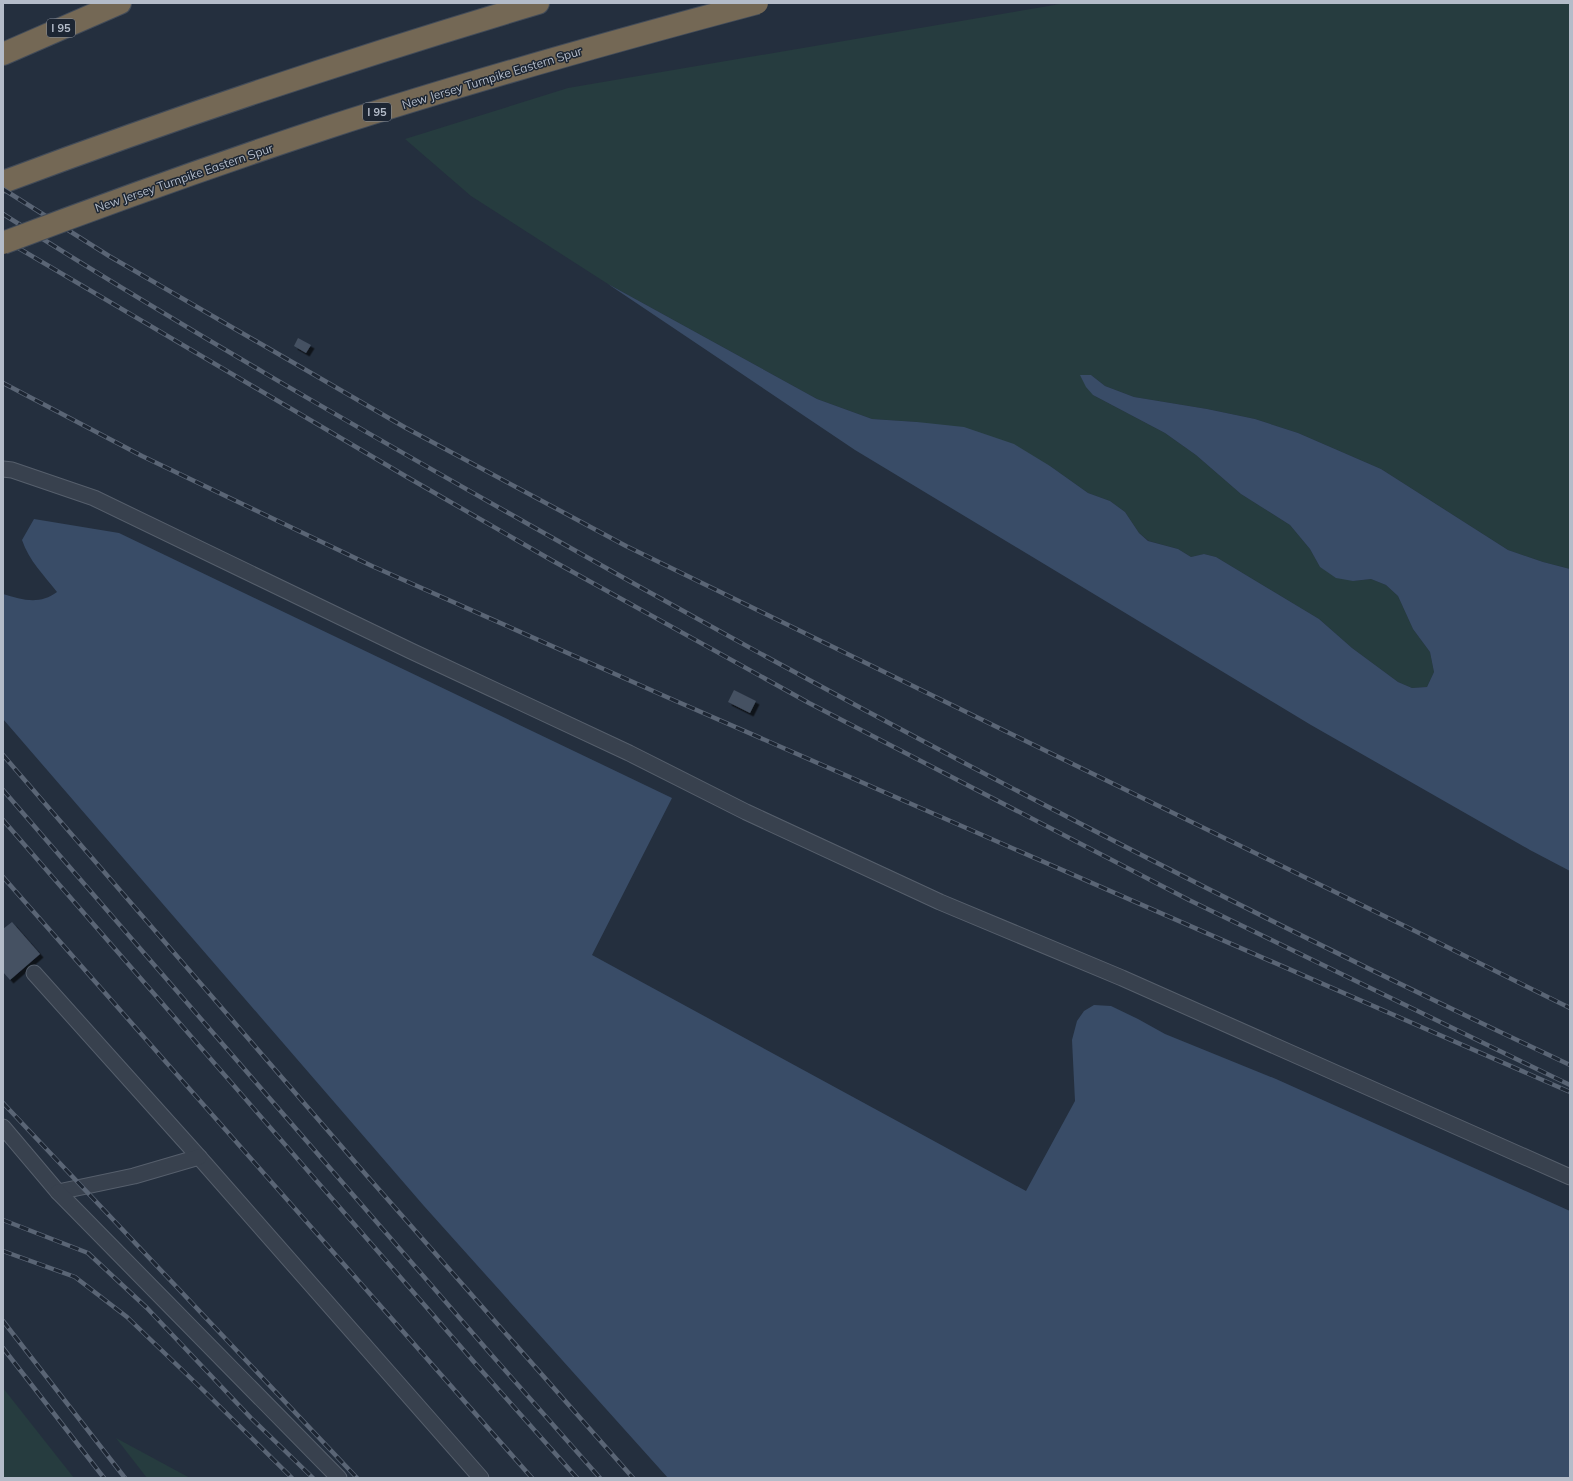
<svg xmlns="http://www.w3.org/2000/svg" width="1573" height="1481" font-family="Mulish,sans-serif">
<defs>
<filter id="shadow"><feDropShadow dx="3.5" dy="3.5" stdDeviation="0" flood-color="#0009"/></filter>
</defs>
<rect width="100%" height="100%" fill="#242f3e"/>
<g fill="#263c3f">
<polygon points="1066,3 1570,3 1570,569 1543,562 1508,550 1381,469 1298,433 1255,419 1207,409 1134,397 1105,386 1091,375 1093,395 1165,433 1196,455 1241,494 1290,525 1310,549 1320,567 1353,581 1371,579 1386,585 1398,596 1413,629 1430,652 1434,672 1427,687 1412,688 1398,682 1352,648 1319,619 1216,557 1204,554 1191,557 1178,549 1149,541 1139,533 1125,512 1110,501 1088,493 1050,466 917,422 872,419 817,399 608,284 471,196 405,139 568,88"/>
<polygon points="3,1388 74,1478 3,1478"/>
<polygon points="116,1438 190,1478 147,1478"/>
</g>
<g fill="#394c67">
<polygon points="608,284 817,399 872,419 917,422 964,427 1014,444 1050,466 1088,493 1110,501 1125,512 1139,533 1148,541 1178,549 1191,557 1204,554 1216,557 1319,619 1352,648 1398,682 1412,688 1427,687 1434,672 1430,652 1413,629 1398,596 1386,585 1371,579 1353,581 1336,578 1320,567 1310,549 1290,525 1241,494 1196,455 1165,433 1093,395 1086,387 1080,375 1091,375 1105,386 1134,397 1207,409 1255,419 1298,433 1381,469 1508,550 1543,562 1570,569 1570,871 1530,850 1311,725 855,450"/>
<path d="M34 519 119 533 672 798 592 955 1026 1191 1075 1101 1072 1040 1077 1021 1084 1011 1094 1005 1111 1006 1138 1019 1165 1034 1276 1079 1570 1211V1478H668L424 1206 3 719V594C22 600 40 605 57 592 44 575 29 561 22 540Z"/>
</g>
<g fill="#455162" filter="url(#shadow)">
<polygon points="298,338 311,345 306,353 294,346"/>
<polygon points="734,690 756,701 750,713 728,702"/>
<polygon points="12,922 40,954 10,980 3,972 3,929"/>
</g>
<g fill="none" stroke-linecap="round" stroke-linejoin="round">
<g stroke="#565f6c" stroke-width="17">
<g id="service">
<polyline points="3,469 12,470 94,498 411,651 629,753 746,812 940,902 1122,978 1570,1177"/>
<polyline points="34,973 199,1157 481,1478"/>
<polyline points="3,1127 58,1192 134,1176 199,1157"/>
<polyline points="58,1192 339,1478"/>
</g>
</g>
<g stroke="#434c59" stroke-width="24">
<g id="motorway">
<polyline points="3,54 120,3"/>
<path d="M3 182C179 116 357 57 538 3"/>
</g>
</g>
<use href="#service" stroke="#38414e" stroke-width="15"/>
<use href="#motorway" stroke="#746855" stroke-width="22"/>
<g stroke="#5a6575" stroke-width="4.5">
<g id="rail">
<polyline points="3,189 109,256 406,428 626,546 1415,931 1570,1008"/>
<path d="M3 214C175 323 351 424 528 524 868 717 1216 899 1570 1065"/>
<polyline points="3,239 407,477 553,561 809,703 1189,900 1570,1085"/>
<polyline points="3,383 142,456 372,566 669,698 1570,1092"/>
<polyline points="3,755 368,1177 633,1478"/>
<polyline points="3,790 489,1352 600,1478"/>
<polyline points="3,820 474,1362 577,1478"/>
<polyline points="3,877 532,1478"/>
<polyline points="3,1103 357,1478"/>
<polyline points="3,1220 88,1253 147,1308 251,1418 313,1478"/>
<polyline points="3,1251 75,1277 127,1317 203,1390 292,1478"/>
<polyline points="3,1321 125,1478"/>
<polyline points="3,1348 104,1478"/>
</g>
</g>
<use href="#rail" stroke="#1d2633" stroke-width="3" stroke-dasharray="9" stroke-linecap="butt"/>
<g stroke="#434c59" stroke-width="24" stroke-linecap="butt">
<path id="motorway-bridge" d="M3 243C111 202 220 163 329 127 471 81 614 41 757 3"/>
</g>
<use href="#motorway-bridge" stroke="#746855" stroke-width="22"/>
</g>
<g text-anchor="middle" stroke-width="3" stroke-linejoin="round" paint-order="stroke">
<g fill="#1d2633" stroke="#878f9c" stroke-width="1">
<rect x="47" y="19" width="28" height="18" rx="3"/>
<rect x="363" y="103" width="28" height="18" rx="3"/>
</g>
<g font-size="11" font-weight="bold" fill="#b4bcc9">
<text x="61" y="32">I 95</text>
<text x="377" y="116">I 95</text>
</g>
<g font-size="12" fill="#b4bcc9" stroke="#1d2633">
<text transform="translate(492 78) rotate(-17)" y="4">New Jersey Turnpike Eastern Spur</text>
<text transform="translate(184 178) rotate(-19)" y="4">New Jersey Turnpike Eastern Spur</text>
</g>
</g>
<rect width="1573" height="1481" fill="none" stroke="#b4bcc9" stroke-width="8"/>
</svg>
